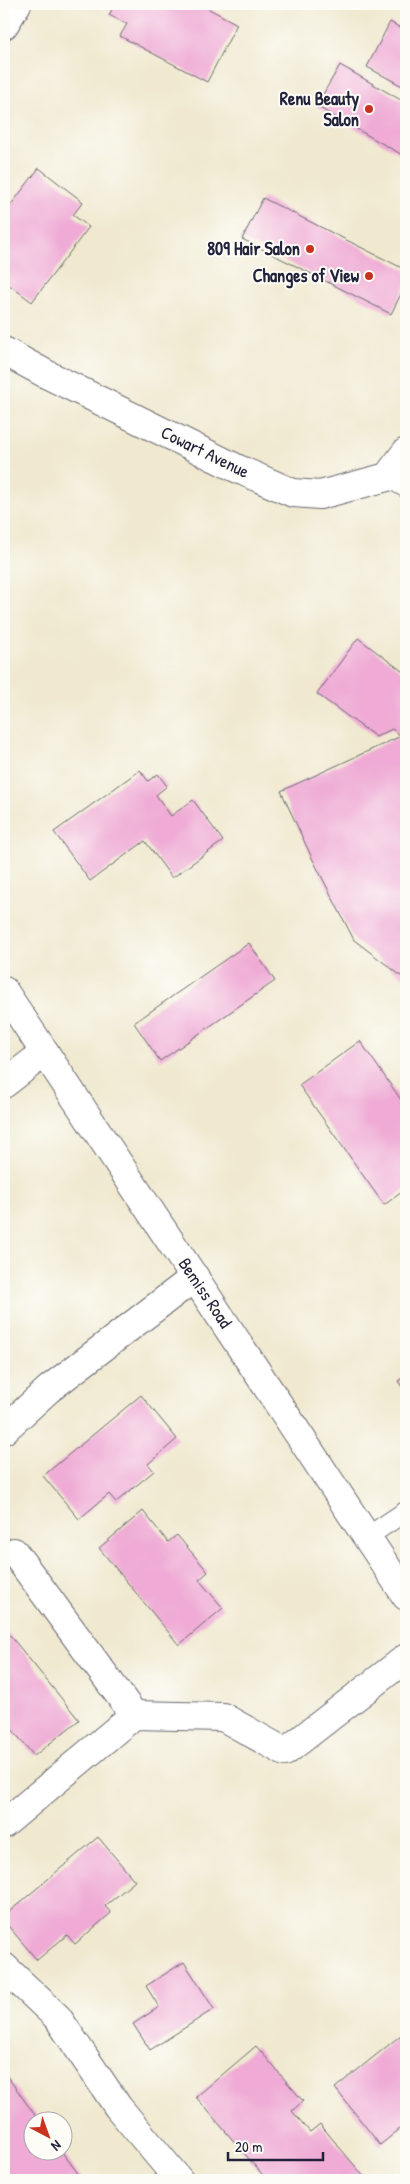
<svg xmlns="http://www.w3.org/2000/svg" width="410" height="2184" font-family="'Patrick Hand',sans-serif">
<rect width="100%" height="100%" fill="#fdfcf7"/>
<filter id="ink" filterUnits="userSpaceOnUse"><feTurbulence type="fractalNoise" baseFrequency=".02" numOctaves="2"/><feDisplacementMap in="SourceGraphic" scale="10" xChannelSelector="R" yChannelSelector="G"/><feConvolveMatrix kernelMatrix="1 2 1 2 8 2 1 2 1" color-interpolation-filters="sRGB"/></filter>
<filter id="wash" filterUnits="userSpaceOnUse"><feTurbulence type="fractalNoise" baseFrequency=".0096" numOctaves="4" result="noise"/><feDisplacementMap in="SourceGraphic" scale="20" xChannelSelector="R" yChannelSelector="G"/><feGaussianBlur stdDeviation="1.12" result="paint"/><feColorMatrix in="noise" values="0 0 0 0 0 0 0 0 0 0 0 0 0 0 0 0 0 1.4 0 .05"/><feComposite in="paint" operator="in"/></filter>
<g filter="url(#wash)">
<rect width="100%" height="100%" fill="#f0e9d0"/>
<g id="blocks">
<g fill="#efabd5">
<polygon points="115,4 200,4 237,24 207,82 120,36 127,24 109,15"/>
<polygon points="390,22 406,31 406,88 367,67"/>
<polygon points="340,65 406,103 406,157 316,106"/>
<polygon points="39,168 83,202 73,215 89,227 32,302 4,281 4,214"/>
<polygon points="263,198 406,270 406,284 391,314 242,239"/>
<polygon points="358,638 406,674 406,975 404,978 354,940 311,856 281,791 401,736 392,729 376,737 317,694"/>
<polygon points="140,770 148,781 158,774 167,786 156,795 171,816 193,800 223,841 172,878 145,841 90,881 54,832"/>
<polygon points="249,943 275,981 160,1061 134,1023"/>
<polygon points="360,1041 406,1107 406,1189 384,1205 299,1085"/>
<polygon points="406,1375 406,1393 398,1381"/>
<polygon points="141,1395 177,1439 148,1464 154,1471 116,1502 109,1494 79,1519 43,1476"/>
<polygon points="143,1511 168,1542 177,1535 208,1572 199,1580 223,1608 179,1645 99,1548"/>
<polygon points="4,1628 79,1720 34,1756 10,1727 6,1731 4,1728"/>
<polygon points="98,1837 135,1881 105,1906 111,1913 75,1944 67,1935 37,1960 4,1921 4,1916"/>
<polygon points="184,1962 214,2009 150,2050 133,2024 159,2007 146,1986"/>
<polygon points="406,2031 406,2124 380,2145 335,2088"/>
<polygon points="256,2046 303,2101 292,2111 310,2132 320,2124 365,2178 362,2180 267,2180 196,2097"/>
<polygon points="4,2072 40,2122 32,2122 32,2152 62,2152 83,2180 5,2180"/>
</g>
</g>
</g>
<g filter="url(#ink)">
<use href="#blocks" fill-opacity="0" stroke="#6a686f" stroke-width="1"/>
<g fill="none" stroke-linecap="round" stroke-linejoin="round">
<g stroke="#6a686f" stroke-width="21">
<g id="service">
<polyline points="387,477 406,488"/>
<polyline points="367,1537 406,1511"/>
</g>
</g>
<g stroke="#6a686f" stroke-width="30">
<g id="minor">
<polyline points="4,25 17,4"/>
<polyline points="4,351 46,374 236,468 293,493 320,495 387,477 406,452"/>
<polyline points="4,1084 45,1052"/>
<polyline points="4,1430 49,1389 195,1277"/>
<polyline points="14,1552 134,1715"/>
<polyline points="4,1824 134,1715 223,1717 285,1752 406,1658"/>
<polyline points="4,1967 58,2018 118,2107 179,2180"/>
</g>
</g>
<g stroke="#6a686f" stroke-width="30">
<polyline id="primary" points="4,991 406,1596"/>
</g>
<use href="#service" stroke="#fff" stroke-width="19"/>
<use href="#minor" stroke="#fff" stroke-width="28"/>
<use href="#primary" stroke="#fff" stroke-width="28"/>
</g>
</g>
<g fill="#c8321e" stroke="#fdfcf7" stroke-width="2">
<circle cx="369" cy="109" r="5"/>
<circle cx="310" cy="249" r="5"/>
<circle cx="369" cy="276" r="5"/>
</g>
<g text-anchor="middle" stroke-width="4" stroke-linejoin="round" paint-order="stroke">
<g font-size="18" font-weight="bold" fill="#22223b" stroke="#fdfcf7" text-anchor="end">
<text x="359" y="105">Renu Beauty<tspan x="359" dy="21">Salon</tspan></text>
<text x="300" y="255">809 Hair Salon</text>
<text x="359" y="282">Changes of View</text>
</g>
<g font-size="18" fill="#22223b" stroke="#fdfcf7">
<text transform="translate(205 452) rotate(26)" y="6">Cowart Avenue</text>
<text transform="translate(205 1293) rotate(56)" y="6">Bemiss Road</text>
</g>
</g>
<rect width="410" height="2184" fill="none" stroke="#fdfcf7" stroke-width="20"/>
<g transform="translate(48 2136) rotate(139)"><circle r="24" fill="#fdfcf7" stroke="#a5a5ac"/>
<path d="M0-4L9 19L0 12L-9 19Z" fill="#c8321e"/>
<text y="-8" font-size="14" font-weight="bold" text-anchor="middle" fill="#22223b">N</text>
</g>
<path d="M228 2152v8h95v-8" fill="none" stroke="#22223b" stroke-width="2.5"/>
<text x="235" y="2152" font-size="15" fill="#22223b" stroke="#fdfcf7" stroke-width="4" paint-order="stroke">20 m</text>
</svg>
